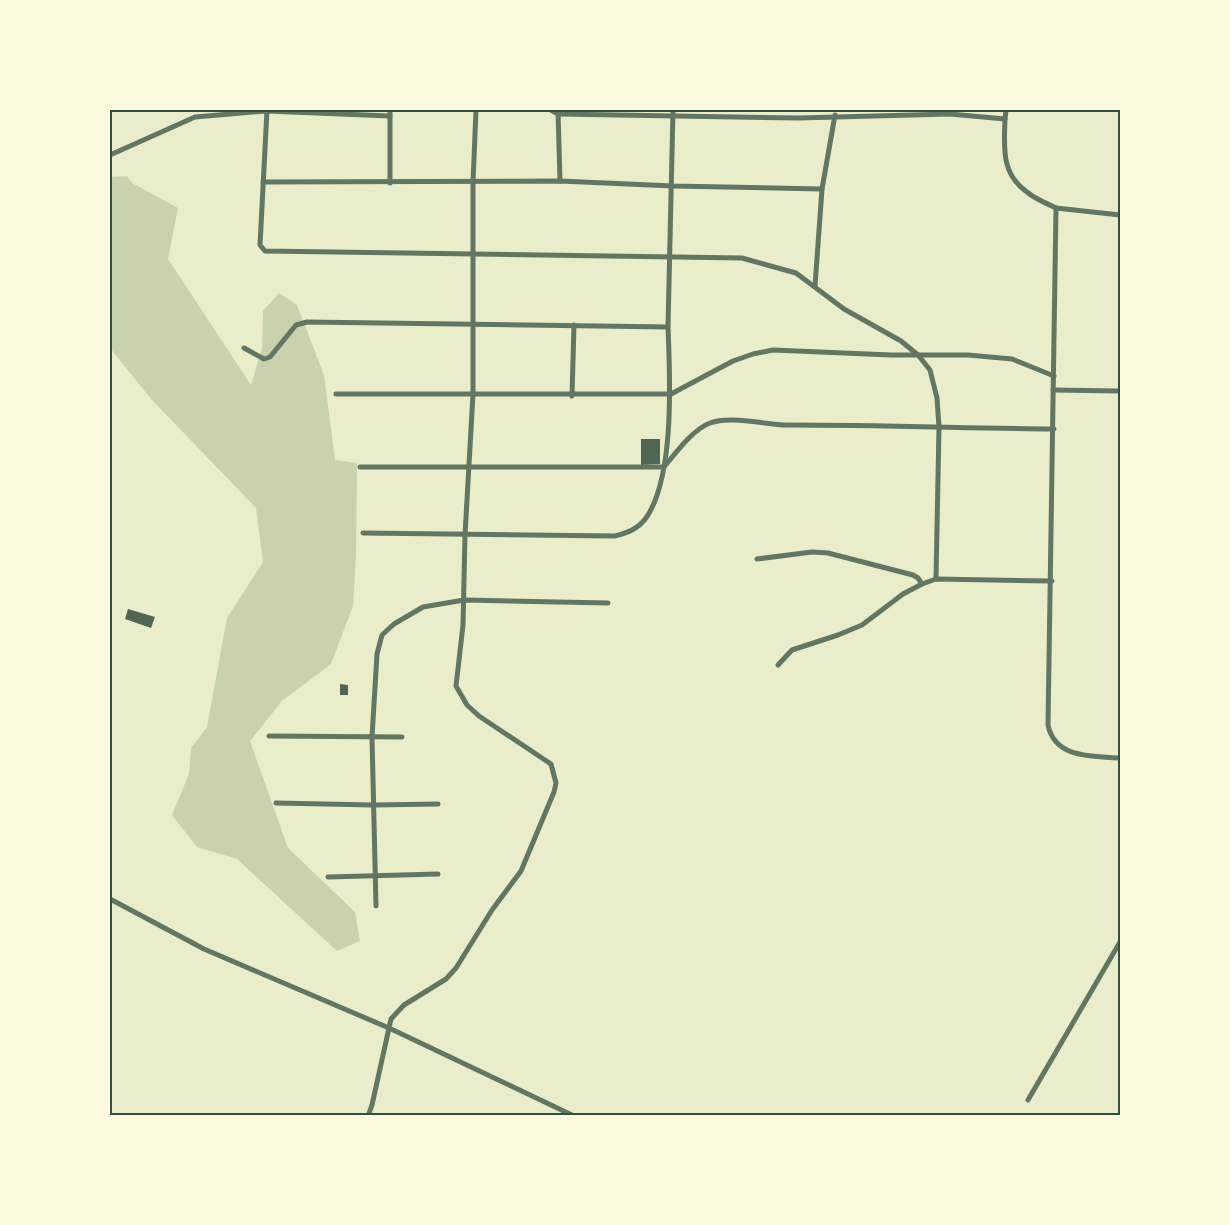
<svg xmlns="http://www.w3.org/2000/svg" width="1230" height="1225" font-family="Georgia,serif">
<rect width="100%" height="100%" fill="#e9edc9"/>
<polygon fill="#cad2ad" points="127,176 132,183 178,208 168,259 251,385 262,349 263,311 279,293 297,305 324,375 335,460 357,463 356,555 353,606 331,664 282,701 250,741 288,848 355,912 360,941 337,951 237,859 197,847 172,815 189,774 191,748 207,727 227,618 263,562 256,508 152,400 110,348 110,177"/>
<g fill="#4f6655">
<polygon points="641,439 660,439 660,464 641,465"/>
<polygon points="128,609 155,617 151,628 125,619"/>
<polygon points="340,684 348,685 348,695 340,695"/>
</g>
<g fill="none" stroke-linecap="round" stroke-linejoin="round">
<polyline stroke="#344e41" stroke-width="2" points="110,380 110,381"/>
<g stroke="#617663" stroke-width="5">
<polyline points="267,110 260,245 265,251 742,258 796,273 844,309 901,341 918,355 930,370 937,398 939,427 936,579"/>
<path d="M551 110 558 114 799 118 950 114 1005 119C1004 147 1001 174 1027 192 1035 199 1046 203 1056 208L1048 725C1055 759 1093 756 1120 758"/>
<polyline points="558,111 560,181"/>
<polyline points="1005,119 1006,110"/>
<polyline points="110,155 195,117 266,111 390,116"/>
<polyline points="263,182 560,181 673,186 822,189"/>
<polyline points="390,183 390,110"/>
<polyline points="1056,208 1120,215"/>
<polyline points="815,286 822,189 835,115"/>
<polyline points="244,348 264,359 270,357 296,325 307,322 668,327 673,110"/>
<polyline points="1053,390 1120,391"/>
<polyline points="336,394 671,394 733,361 753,354 773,350 891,355 968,355 1012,359 1054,376"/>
<polyline points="572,396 574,325"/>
<path d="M360 467H664C675 454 693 429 710 423 731 415 765 425 788 425 876 425 965 428 1054 429"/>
<path d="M363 533 615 536C627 533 638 529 646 518 675 476 670 377 668 327"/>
<polyline points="757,559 812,552 828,553 913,575 918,578 922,584"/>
<polyline points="778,665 792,650 838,635 862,625 903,594 922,584 936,579 1052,581"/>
<polyline points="269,736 402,737"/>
<polyline points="276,803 373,805 438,804"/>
<polyline points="328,877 438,874"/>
<polyline points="110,899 204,949 389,1028 574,1116"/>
<polyline points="376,906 372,737 377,654 382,635 394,624 423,607 464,600 608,603"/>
<polyline points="1028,1100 1120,942"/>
<polyline points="368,1116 372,1105 391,1019 404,1005 446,979 456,968 492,910 521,871 554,792 556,783 551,764 479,716 467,705 456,686 463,625 465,535 473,394 473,182 476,110"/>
</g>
</g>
<rect width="1230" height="1225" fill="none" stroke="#fefae0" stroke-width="222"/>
<rect x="111" y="111" width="1008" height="1003" fill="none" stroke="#344e41" stroke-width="2"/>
</svg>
